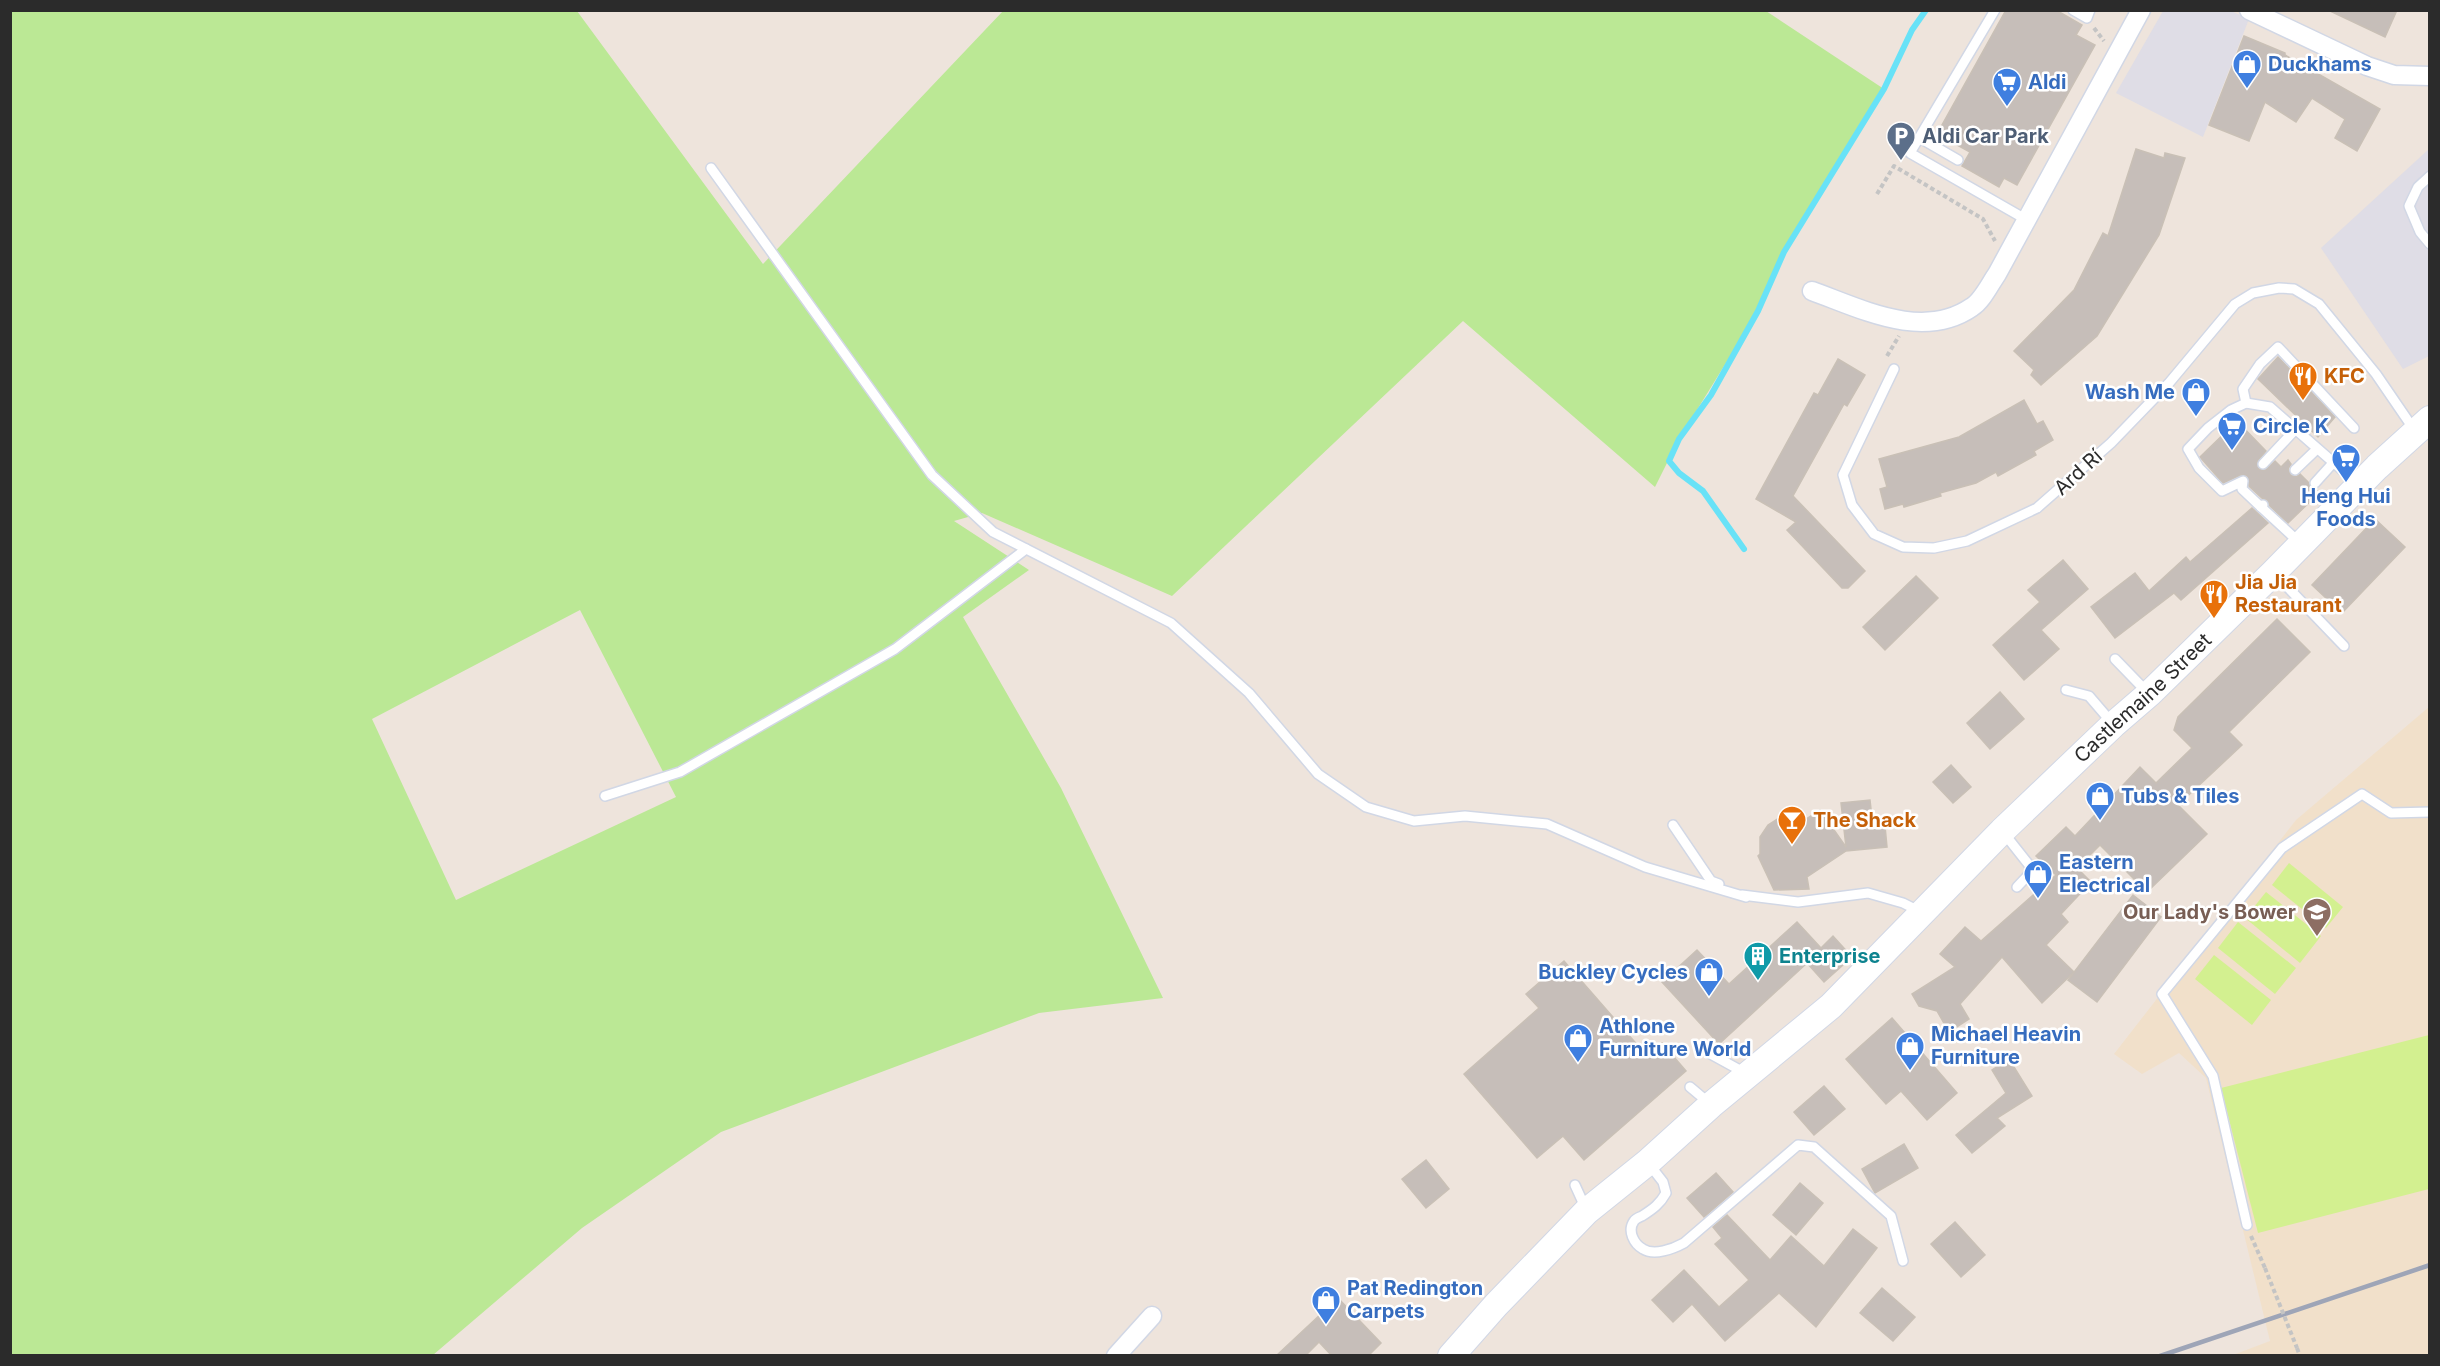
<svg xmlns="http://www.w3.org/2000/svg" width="2440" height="1366" font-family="Inter,sans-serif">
<rect width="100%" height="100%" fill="#eee4dc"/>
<g fill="#dfdde6">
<polygon points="2163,11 2231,11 2249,19 2203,137 2116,93"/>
<polygon points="2429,149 2429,356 2403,369 2321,248"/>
</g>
<polygon fill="#f1e0ca" points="2429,707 2429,1355 2233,1355 2270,1341 2206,1078 2179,1053 2142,1074 2114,1054 2296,820"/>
<path fill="#bbe895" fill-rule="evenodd" d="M10 11H577L763 264 1003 11H1766L1884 89 1784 252 1758 311 1679 439 1655 487 1463 321 1172 596 982 513 954 521 1029 570 963 617 1061 788 1163 998 1039 1013 721 1132 582 1228 433 1355 11 1356ZM580 610 676 797 456 900 372 719Z"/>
<g fill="#d3f090">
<polygon points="2289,863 2343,907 2326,928 2272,885"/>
<polygon points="2266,892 2321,936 2300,963 2245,918"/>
<polygon points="2238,922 2296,968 2275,994 2218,948"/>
<polygon points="2214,955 2271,1000 2252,1025 2195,979"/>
<polygon points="2429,1035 2429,1189 2258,1233 2221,1088"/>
</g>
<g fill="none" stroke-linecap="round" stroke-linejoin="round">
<polyline stroke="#68e2f7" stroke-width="6" points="1744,549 1703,491 1679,473 1669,461 1679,439 1711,395 1758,311 1784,252 1884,89 1912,30 1926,10"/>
</g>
<g fill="#c6beb9" stroke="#c9c0b6" stroke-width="1.5">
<polygon points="2006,10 2056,10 2082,25 2076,35 2095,45 2017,185 2004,178 1999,187 1962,166 1970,152 1937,134"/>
<polygon points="2328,10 2397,10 2385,37"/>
<polygon points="2244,36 2285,53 2285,55 2380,109 2357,151 2335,138 2345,119 2312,98 2296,122 2265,102 2249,141 2209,125"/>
<polygon points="2136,149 2164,158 2165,153 2185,158 2159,235 2097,336 2041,385 2031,375 2034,370 2014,351 2074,290 2103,233 2108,236"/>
<polygon points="2278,357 2335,417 2318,437 2258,379"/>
<polygon points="1838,359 1865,375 1847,406 1844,404 1793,496 1865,571 1848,588 1842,588 1787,530 1796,522 1756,499 1814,393 1818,395"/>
<polygon points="2024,400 2037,424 2043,421 2053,440 2034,451 2036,455 1998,476 1996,472 1976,483 1940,493 1941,496 1904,507 1903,504 1885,509 1880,489 1887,487 1879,459 1959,437"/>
<polygon points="2237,421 2266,451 2257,462 2259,469 2265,470 2275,461 2281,467 2288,460 2291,464 2288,469 2291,475 2296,477 2300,474 2308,482 2311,488 2320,492 2288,523 2270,506 2267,500 2262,498 2249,486 2247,476 2241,475 2223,483 2200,457"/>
<polygon points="2252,508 2268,523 2181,600 2174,593 2115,638 2091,607 2135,573 2149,591 2186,557 2190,562"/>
<polygon points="2375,519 2405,547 2342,613 2312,585"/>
<polygon points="2063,560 2088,589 2041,630 2059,649 2024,680 1993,645 2040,602 2028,590"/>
<polygon points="1916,576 1938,598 1885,650 1863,627"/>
<polygon points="2277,619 2310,652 2229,732 2242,745 2178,805 2207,834 2147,892 2100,845 2077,868 2091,882 2061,914 2068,922 2046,945 2074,972 2042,1003 2002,957 1960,1004 1969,1019 1949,1032 1937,1011 1919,1006 1912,994 1955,967 1940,954 1965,927 1981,941 2056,875 2036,856 2066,827 2075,836 2140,767 2156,783 2192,748 2174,730 2178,717"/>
<polygon points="2000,692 2024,719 1990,749 1967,723"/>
<polygon points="1951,765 1971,787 1953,803 1933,782"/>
<polygon points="1870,800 1873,827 1885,826 1887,847 1846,851 1807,877 1809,889 1774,890 1758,856 1760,854 1760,837 1768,825 1782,816 1791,829 1820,810 1846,847 1841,803"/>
<polygon points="2133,895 2161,917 2097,1002 2068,980"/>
<polygon points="1797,922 1821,948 1833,936 1852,957 1824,982 1807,963 1719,1044 1662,982 1697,950 1729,984"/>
<polygon points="1564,961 1647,1056 1662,1043 1686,1071 1584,1160 1563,1136 1537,1158 1464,1074 1539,1008 1526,994"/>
<polygon points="1892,1018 1957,1093 1927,1120 1901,1091 1886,1104 1846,1059"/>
<polygon points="2009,1059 2032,1096 1997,1118 2005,1126 1972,1153 1956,1135 2006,1093 1992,1070"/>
<polygon points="1824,1086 1845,1109 1814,1135 1794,1112"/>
<polygon points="1904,1144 1918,1168 1875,1193 1862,1169"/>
<polygon points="1426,1160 1449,1189 1426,1208 1402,1179"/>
<polygon points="1716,1173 1733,1192 1704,1217 1687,1198"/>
<polygon points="1800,1183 1823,1203 1796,1235 1773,1215"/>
<polygon points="1727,1215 1770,1260 1791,1236 1824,1266 1853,1229 1877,1248 1816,1327 1779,1293 1725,1341 1692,1304 1673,1322 1652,1300 1684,1270 1719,1307 1749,1280 1715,1244 1722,1238 1713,1227"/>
<polygon points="1955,1222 1985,1255 1961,1277 1931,1244"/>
<polygon points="1882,1288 1915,1317 1893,1341 1860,1313"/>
<polygon points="1338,1298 1381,1343 1368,1356 1332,1356 1319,1342 1305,1356 1276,1356"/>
</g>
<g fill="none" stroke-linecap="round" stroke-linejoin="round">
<g stroke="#d1d7e5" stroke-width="12">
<g id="lane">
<polyline points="1995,10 1910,153 2027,220"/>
<polyline points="2073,10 2087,18 2090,10"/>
<polyline points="1920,138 1958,160"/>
<polyline points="711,168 932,475 993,532 1171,623 1249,693 1318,774 1366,807 1414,821 1465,816 1547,824 1645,867 1746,897"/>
<polyline points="2430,176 2418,187 2409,206 2420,232 2430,244"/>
<polyline points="1894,369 1843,475 1852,505 1874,534 1903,547 1934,548 1967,541 2037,508 2111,443 2169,383 2235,304 2253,293 2279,288 2294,289 2319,304 2376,374 2415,431"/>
<polyline points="2246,403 2243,389 2260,364 2278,347 2354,428"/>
<polyline points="2263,464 2295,430"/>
<polyline points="2295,470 2317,449"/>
<polyline points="2315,483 2333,463"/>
<polyline points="2263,505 2261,507 2300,543"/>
<polyline points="2261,507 2242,489 2243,481 2222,491 2199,468 2188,449 2208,428 2231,410 2246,403 2270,407 2357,483"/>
<polyline points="2275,574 2344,646"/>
<polyline points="2115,659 2147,692"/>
<polyline points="2066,690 2089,696 2113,724"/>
<polyline points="605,796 680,772 895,649 1026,549"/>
<polyline points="1673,825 1711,881 1719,884"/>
<polyline points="2003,832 2033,870 2017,887"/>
<polyline points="1742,895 1798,902 1868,893 1903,903 1921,912"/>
<polyline points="1707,1052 1747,1074"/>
<polyline points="1690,1087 1709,1103"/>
<path d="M1649 1164 1663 1182 1666 1193C1660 1204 1653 1209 1642 1216 1640 1217 1636 1218 1634 1221 1627 1231 1634 1244 1643 1249 1654 1256 1673 1249 1684 1243L1798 1145 1814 1147 1891 1216 1903 1261"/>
<polyline points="1575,1185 1586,1209"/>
<polyline points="2247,1225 2213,1076 2162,994 2282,848 2362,794 2391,813 2430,812"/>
</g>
</g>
<g stroke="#d1d7e5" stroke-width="21">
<g id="street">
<polyline points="2249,10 2367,66 2394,75 2430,76"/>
<path d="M1812 291C1862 309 1923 341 1972 307 1982 301 1990 284 1997 274L2141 10"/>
<polyline points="1116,1356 1152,1316"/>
</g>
</g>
<g stroke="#d1d7e5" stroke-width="28">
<g id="secondary">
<path id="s1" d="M1451 1356 1496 1305 1587 1211 1648 1162 1711 1105 1831 1006 2002 831 2113 725 2149 694 2273 573 2377 467 2430 419"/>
</g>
</g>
<g stroke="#c4c4c4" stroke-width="4" stroke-dasharray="4.5 3" stroke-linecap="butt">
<polyline points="2094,28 2104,41"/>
<polyline points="1877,194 1894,166 1983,219 1995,241"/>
<polyline points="1887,356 1899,336"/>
<polyline points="2251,1236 2265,1268"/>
<polyline points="2297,1348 2300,1356"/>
</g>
<use href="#lane" stroke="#fff" stroke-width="9"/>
<use href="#street" stroke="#fff" stroke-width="18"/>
<use href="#secondary" stroke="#fff" stroke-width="26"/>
<polyline stroke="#9ea5b7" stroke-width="4.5" points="2160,1356 2430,1265"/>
<polyline stroke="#c4c4c4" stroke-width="4" stroke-dasharray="4.5 3" stroke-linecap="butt" points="2265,1268 2297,1348"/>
</g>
<defs>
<g id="shop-pin" transform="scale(1.5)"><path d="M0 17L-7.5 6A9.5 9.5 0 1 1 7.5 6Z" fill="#3f7fe0" stroke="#fff"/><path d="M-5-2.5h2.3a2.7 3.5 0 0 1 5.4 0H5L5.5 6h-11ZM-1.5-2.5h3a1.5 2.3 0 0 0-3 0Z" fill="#fff"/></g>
<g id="supermarket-pin" transform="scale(1.5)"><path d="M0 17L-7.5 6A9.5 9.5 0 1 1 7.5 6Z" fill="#3f7fe0" stroke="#fff"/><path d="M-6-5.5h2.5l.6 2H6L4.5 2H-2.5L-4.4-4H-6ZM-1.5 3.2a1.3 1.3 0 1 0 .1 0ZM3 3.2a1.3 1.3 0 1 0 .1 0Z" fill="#fff"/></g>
<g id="parking-pin" transform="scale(1.5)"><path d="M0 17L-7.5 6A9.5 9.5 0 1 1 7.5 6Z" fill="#5c6f8a" stroke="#fff"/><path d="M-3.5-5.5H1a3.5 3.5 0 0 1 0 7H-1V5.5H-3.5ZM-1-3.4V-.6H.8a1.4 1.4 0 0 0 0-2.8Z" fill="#fff"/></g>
<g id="restaurant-pin" transform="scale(1.5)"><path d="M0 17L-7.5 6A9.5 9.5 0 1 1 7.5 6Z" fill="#e8710a" stroke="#fff"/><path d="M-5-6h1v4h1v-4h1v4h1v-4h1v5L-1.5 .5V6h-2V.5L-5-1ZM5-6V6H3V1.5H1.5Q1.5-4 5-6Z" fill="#fff"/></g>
<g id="bar-pin" transform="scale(1.5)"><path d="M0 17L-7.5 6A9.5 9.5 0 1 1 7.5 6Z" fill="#e8710a" stroke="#fff"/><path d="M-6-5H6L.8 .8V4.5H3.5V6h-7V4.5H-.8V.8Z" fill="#fff"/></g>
<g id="school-pin" transform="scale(1.5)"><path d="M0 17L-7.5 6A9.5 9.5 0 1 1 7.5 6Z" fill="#8d6e63" stroke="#fff"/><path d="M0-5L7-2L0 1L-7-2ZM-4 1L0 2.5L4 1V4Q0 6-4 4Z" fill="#fff"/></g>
<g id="building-pin" transform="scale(1.5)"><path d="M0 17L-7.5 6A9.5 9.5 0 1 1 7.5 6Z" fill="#0f9aa8" stroke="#fff"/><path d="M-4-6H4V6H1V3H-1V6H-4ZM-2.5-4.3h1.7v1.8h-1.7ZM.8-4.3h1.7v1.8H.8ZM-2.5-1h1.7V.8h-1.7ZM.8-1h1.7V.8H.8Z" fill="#fff"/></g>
</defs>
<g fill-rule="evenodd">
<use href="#shop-pin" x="2247" y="64"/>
<use href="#supermarket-pin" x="2007" y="82"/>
<use href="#parking-pin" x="1901" y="136"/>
<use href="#restaurant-pin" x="2303" y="376"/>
<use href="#shop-pin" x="2196" y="392"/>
<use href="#supermarket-pin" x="2232" y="426"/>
<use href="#supermarket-pin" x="2346" y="458"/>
<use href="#restaurant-pin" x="2214" y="594"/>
<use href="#shop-pin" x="2100" y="796"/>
<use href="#bar-pin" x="1792" y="820"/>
<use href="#shop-pin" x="2038" y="874"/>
<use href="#school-pin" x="2317" y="912"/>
<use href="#building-pin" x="1758" y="956"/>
<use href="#shop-pin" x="1709" y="972"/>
<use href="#shop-pin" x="1578" y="1038"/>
<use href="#shop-pin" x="1910" y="1046"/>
<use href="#shop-pin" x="1326" y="1300"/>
</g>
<g text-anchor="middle" stroke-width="5" stroke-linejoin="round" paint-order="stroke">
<g font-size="20" font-weight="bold" fill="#366cbe" stroke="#fff" text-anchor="start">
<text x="2268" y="71">Duckhams</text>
<text x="2028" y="89">Aldi</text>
<text x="2175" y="399" text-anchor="end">Wash Me</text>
<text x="2253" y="433">Circle K</text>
<text x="2346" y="503" text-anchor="middle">Heng Hui<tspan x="2346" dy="23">Foods</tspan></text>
<text x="2121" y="803">Tubs &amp; Tiles</text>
<text x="2059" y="869">Eastern<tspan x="2059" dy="23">Electrical</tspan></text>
<text x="1688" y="979" text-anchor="end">Buckley Cycles</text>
<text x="1599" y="1033">Athlone<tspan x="1599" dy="23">Furniture World</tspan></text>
<text x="1931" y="1041">Michael Heavin<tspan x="1931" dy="23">Furniture</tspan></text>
<text x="1347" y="1295">Pat Redington<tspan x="1347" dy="23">Carpets</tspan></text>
</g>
<g font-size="20" font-weight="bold" fill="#4e5e75" stroke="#fff" text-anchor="start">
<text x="1922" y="143">Aldi Car Park</text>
</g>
<g font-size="20" font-weight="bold" fill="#c56008" stroke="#fff" text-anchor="start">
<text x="2324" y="383">KFC</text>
<text x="2235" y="589">Jia Jia<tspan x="2235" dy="23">Restaurant</tspan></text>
<text x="1813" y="827">The Shack</text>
</g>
<g font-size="20" fill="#2b2b2b" stroke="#fff">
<text transform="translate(2078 472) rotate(-42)" y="7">Ard Rí</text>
<text dy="7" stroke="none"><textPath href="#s1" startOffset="956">Castlemaine Street</textPath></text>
</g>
<g font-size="20" font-weight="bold" fill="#785e54" stroke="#fff" text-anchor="end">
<text x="2296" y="919">Our Lady's Bower</text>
</g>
<g font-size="20" font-weight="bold" fill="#0d838f" stroke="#fff" text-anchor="start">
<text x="1779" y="963">Enterprise</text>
</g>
</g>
<rect width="2440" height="1366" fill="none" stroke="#2b2b2b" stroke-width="24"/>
</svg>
